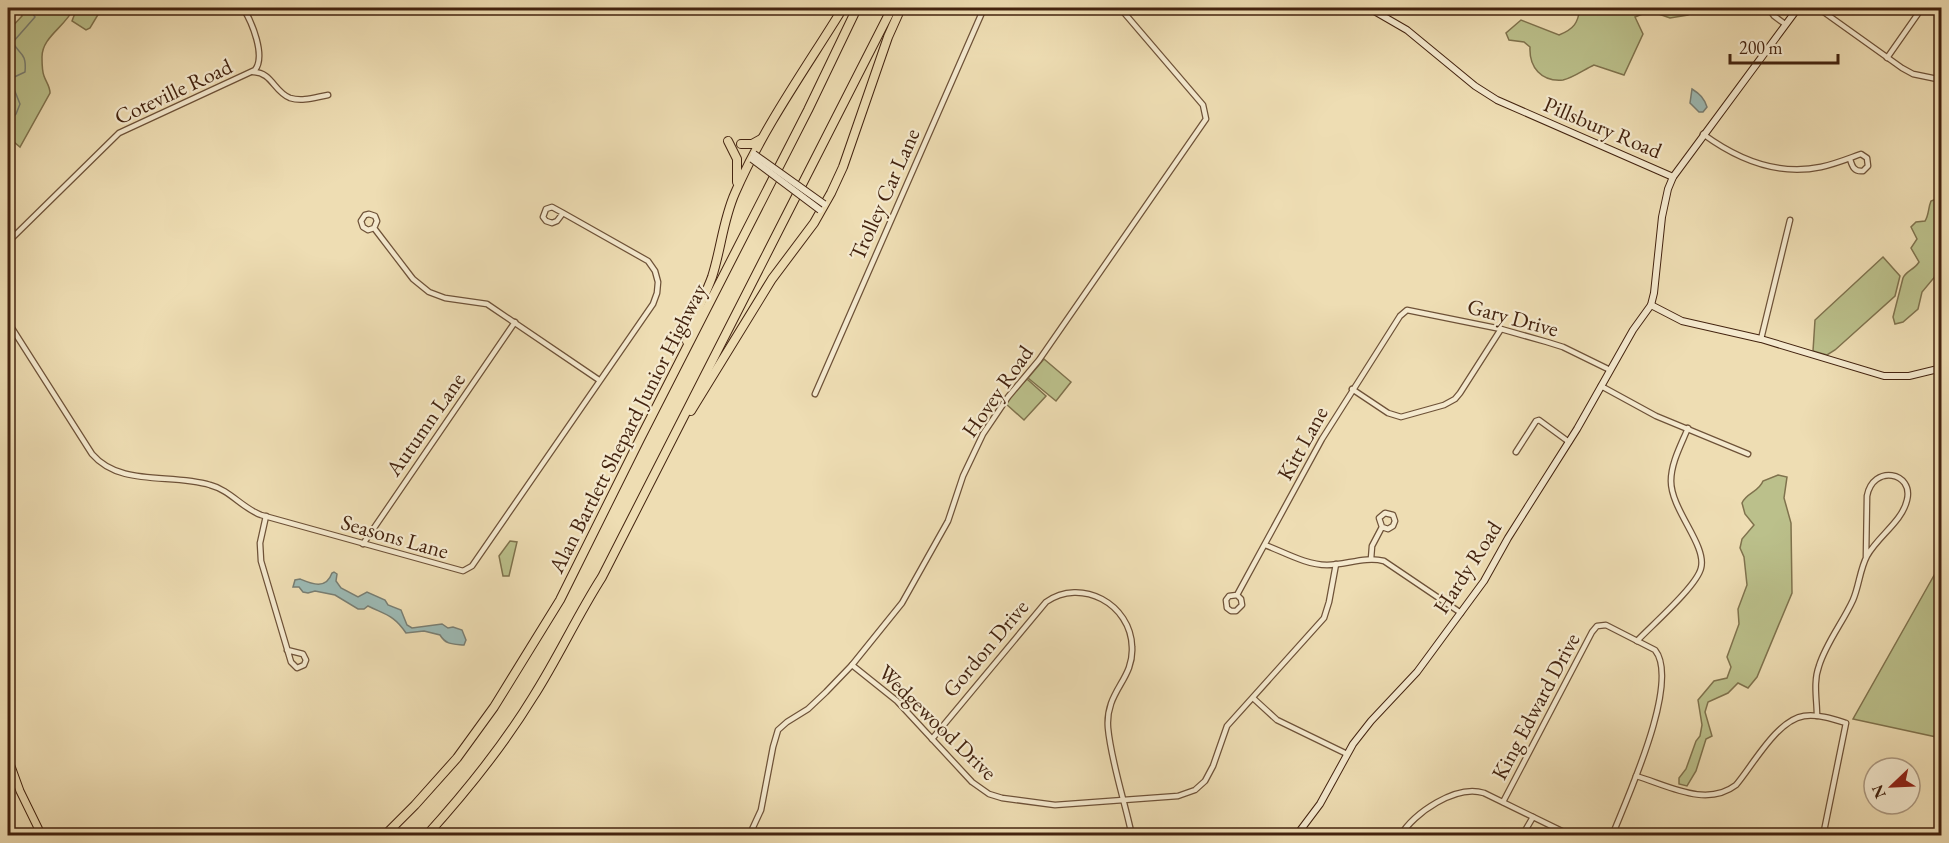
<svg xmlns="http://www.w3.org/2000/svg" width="1949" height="843" font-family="'EB Garamond',serif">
<rect width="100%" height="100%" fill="#eeddb3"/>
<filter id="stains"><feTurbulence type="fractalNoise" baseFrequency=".00333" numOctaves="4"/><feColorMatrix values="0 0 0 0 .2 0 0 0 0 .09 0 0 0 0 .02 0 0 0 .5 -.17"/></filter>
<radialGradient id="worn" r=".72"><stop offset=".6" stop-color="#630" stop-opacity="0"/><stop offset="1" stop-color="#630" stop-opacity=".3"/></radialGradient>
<g fill="#bbc08b" stroke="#7f724d" stroke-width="1.5">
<path d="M20 8H74C65 27 42 37 42 57 42 63 42 71 44 76 46 82 50 86 50 93L20 147 8 137V31L22 16Z"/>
<polygon points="77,8 102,8 90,28 86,30 72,21"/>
<path d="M1580 8H1693L1688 15 1670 18 1650 11 1635 17 1643 34 1624 75 1594 65C1585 69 1573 78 1563 80 1541 82 1529 67 1530 47L1524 42 1509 40 1506 33 1521 20 1559 35C1574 29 1578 23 1580 8Z"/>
<path d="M1941 197V272L1937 274 1922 292 1918 309 1903 322 1895 324 1893 317 1903 278C1906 271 1914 270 1919 262L1911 248 1917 239 1911 227 1916 222 1925 221C1929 215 1928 208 1931 201Z"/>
<polygon points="1883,257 1900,276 1895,296 1835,350 1827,355 1813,351 1815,320"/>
<polygon points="1044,359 1071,382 1056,401 1028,378"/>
<polygon points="1027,379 1046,396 1024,420 1005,403"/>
<path d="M1778 475 1787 477 1784 498 1791 523 1792 593 1757 677 1748 688 1738 683 1728 693 1708 702 1705 712 1712 736 1706 739 1696 771 1687 786 1679 784V778L1686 769 1696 741 1700 736 1702 725 1698 700 1714 681 1727 678 1731 667 1727 657 1739 624 1738 609 1747 585 1744 557 1740 548 1742 539 1754 525 1745 514 1742 503C1746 493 1759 492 1763 481Z"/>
<polygon points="510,541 517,542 509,576 503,576 499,556"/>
<polygon points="1941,563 1941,738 1853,719"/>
</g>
<g fill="#9cbab5" stroke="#787e73" stroke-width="1.5">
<path d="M1692 89C1700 94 1704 98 1707 107L1703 112H1699L1690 103Z"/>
<path d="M334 572 337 574 336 581 341 588 358 597 367 592 385 600 388 605 401 610 407 625 412 628 442 624 448 628 453 627 462 630 466 640 464 645C453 644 446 645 440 635L424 631 406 633C394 615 386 615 368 606L364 609H358L335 595 315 591 308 593 303 592 299 587H293L295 580 300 579C312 584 326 590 332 573Z"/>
</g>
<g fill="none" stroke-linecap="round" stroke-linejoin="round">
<path stroke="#787e73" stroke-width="1.5" d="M8 122 16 114 20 104 10 79 25 72C27 51 18 55 13 42L35 17 29 8"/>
<g stroke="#6e5238" stroke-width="7">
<g id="street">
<polyline points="1768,8 1774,16 1785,24"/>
<polyline points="1818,8 1902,68 1913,74 1942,80"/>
<polyline points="1384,16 1388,8"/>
<polyline points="1887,58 1922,8"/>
<path d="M253 72C272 72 274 92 290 98 303 102 316 97 328 95"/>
<path d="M1703 134C1737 159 1778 176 1821 167 1835 164 1847 159 1861 154L1867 158 1868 166 1863 171C1854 172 1852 166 1850 159"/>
<polyline points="374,228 368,230 363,227 361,221 365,215 369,214 375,216 377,221 374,228 413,279 429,292 445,298 487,304 599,380"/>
<path d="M8 242 119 133 255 70C266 56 252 22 243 8"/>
<path d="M8 322 92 454C120 487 171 473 210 485 230 490 242 508 261 515L463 571 472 566 653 304 657 293 658 282 655 271 648 261 563 213 552 207 546 209 543 217 546 221 552 223 557 221 563 213"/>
<polyline points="1761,339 1790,220"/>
<polyline points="1601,386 1656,416 1748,454"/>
<polyline points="1352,389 1388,413 1401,417 1444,405 1455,399 1460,393 1501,329"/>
<polyline points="815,394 984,8"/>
<polyline points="1516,452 1536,421 1539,420 1569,442"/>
<polyline points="266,516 260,543 261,561 291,662 297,668 304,665 306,660 303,654 287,650"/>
<polyline points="363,544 515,322"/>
<path d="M1265 545C1284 552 1306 565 1327 565 1346 565 1365 556 1384 561L1461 613"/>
<polyline points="1371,559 1372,546 1382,527 1379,518 1385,513 1393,515 1395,521 1393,526 1388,529 1382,527"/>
<polyline points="1237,595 1241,599 1242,605 1236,611 1231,611 1227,608 1226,600 1229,596 1237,595 1322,439 1400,316 1407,310 1501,329 1547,342 1563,347 1610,370"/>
<path d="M1637 641C1651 626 1697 586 1701 568 1707 545 1671 510 1671 481 1671 463 1681 445 1688 428"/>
<polyline points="852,665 897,701 972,782 989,794 1002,798 1055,805 1178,796 1195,790 1205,781 1213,766 1227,726 1324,618 1329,602 1336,564"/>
<polyline points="1253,698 1277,720 1347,754"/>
<path d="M1817 716C1817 700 1813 682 1819 666 1826 643 1843 622 1853 600 1859 586 1860 569 1867 556 1878 536 1902 522 1907 500 1914 472 1873 464 1867 496L1866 558"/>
<path d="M932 739 1046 602C1081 577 1131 604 1132 647 1134 680 1105 691 1108 728 1111 761 1125 802 1132 836"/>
<path d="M1636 776C1667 785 1706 808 1736 785 1753 765 1777 720 1804 716 1818 714 1833 719 1846 723L1823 836"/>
<path d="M1503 802 1592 632 1597 626 1606 625 1655 650C1681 682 1626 800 1612 836"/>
<polyline points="749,836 761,810 773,747 778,730 787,722 808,709 826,692 852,665 902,603 948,521 963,476 983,434 1008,397 1039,360 1206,119 1203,105 1120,8"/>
<path d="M1400 836C1414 813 1456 784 1484 793L1572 836"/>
<polyline points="1522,836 1533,817"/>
</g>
</g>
<g stroke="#43230f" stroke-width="8">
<g id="secondary">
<polyline points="1369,8 1407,30 1475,86 1497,100 1673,177"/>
<polyline points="1651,305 1682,321 1761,339 1884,376 1909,376 1942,368"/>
<polyline points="1296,836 1320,804 1353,744 1371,721 1417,672 1484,581 1508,538 1577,429 1633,330 1651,305 1654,293 1662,217 1668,189 1673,177 1798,8"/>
</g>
</g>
<g stroke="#43230f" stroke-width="9">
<polyline id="primary" points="8,758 20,791 42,836"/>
</g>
<g stroke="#43230f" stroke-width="10">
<g id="highway">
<polyline points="728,141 737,159 737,182"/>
<polyline points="741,144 752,144 761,139"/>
<path d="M687 341C692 318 704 299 712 277 721 249 723 220 735 193 763 128 806 68 843 8"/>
<polyline points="691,411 772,279 814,223 831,193 843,167 888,37 901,8"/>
<polyline points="384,836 415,805 457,758 494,707 560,600 640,439 808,110 857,8"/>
<path d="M426 836C465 793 503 746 533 697 558 658 577 616 602 577L892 8"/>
</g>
</g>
<use href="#street" stroke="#f4e9ce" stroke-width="4.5"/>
<use href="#secondary" stroke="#f4e9ce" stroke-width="6"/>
<use href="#primary" stroke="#eeddb3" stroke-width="7"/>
<use href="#highway" stroke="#eeddb3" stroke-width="8"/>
<g stroke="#43230f" stroke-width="8" stroke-linecap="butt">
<g id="secondary-bridge">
<polyline points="754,154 824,204"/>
<polyline points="752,159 820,210"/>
</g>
</g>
<use href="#secondary-bridge" stroke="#f4e9ce" stroke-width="6"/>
</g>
<g text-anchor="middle" stroke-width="4.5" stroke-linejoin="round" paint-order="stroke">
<g font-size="22" fill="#43230f" stroke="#f4e9ce">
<text transform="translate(173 91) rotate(-25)" y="8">Coteville Road</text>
<text transform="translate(1603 127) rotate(23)" y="8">Pillsbury Road</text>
<text transform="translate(884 194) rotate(-66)" y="8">Trolley Car Lane</text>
<text transform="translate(1513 317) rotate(15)" y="8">Gary Drive</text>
<text transform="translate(997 391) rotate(-55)" y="8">Hovey Road</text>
<text transform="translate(425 424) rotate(-55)" y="8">Autumn Lane</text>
<text transform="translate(627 428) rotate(-63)" y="8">Alan Bartlett Shepard Junior Highway</text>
<text transform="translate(1302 443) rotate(-61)" y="8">Kitt Lane</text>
<text transform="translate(395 536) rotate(16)" y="8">Seasons Lane</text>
<text transform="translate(1467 567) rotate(-57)" y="8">Hardy Road</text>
<text transform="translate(985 648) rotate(-50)" y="8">Gordon Drive</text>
<text transform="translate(1535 706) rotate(-62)" y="8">King Edward Drive</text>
<text transform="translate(938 722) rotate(44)" y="8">Wedgewood Drive</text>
</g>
</g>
<rect width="1949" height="843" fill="none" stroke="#eeddb3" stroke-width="30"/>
<rect x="9" y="9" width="1931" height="825" fill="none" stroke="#43230f" stroke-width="3"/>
<rect x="15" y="15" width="1919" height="813" fill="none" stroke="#43230f" stroke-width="1.5"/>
<g transform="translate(1892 786) rotate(247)"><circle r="28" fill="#f4e9ce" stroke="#ad9a82" stroke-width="1.5"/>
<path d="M0-4.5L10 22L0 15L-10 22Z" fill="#8f2418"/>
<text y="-9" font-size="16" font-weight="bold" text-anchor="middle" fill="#43230f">N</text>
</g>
<path d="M1730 54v9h108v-9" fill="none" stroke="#43230f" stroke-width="3"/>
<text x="1739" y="54" font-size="18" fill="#43230f" stroke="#f4e9ce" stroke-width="4.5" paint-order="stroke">200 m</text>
<rect width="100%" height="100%" filter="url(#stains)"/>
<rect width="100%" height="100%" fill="url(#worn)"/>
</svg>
